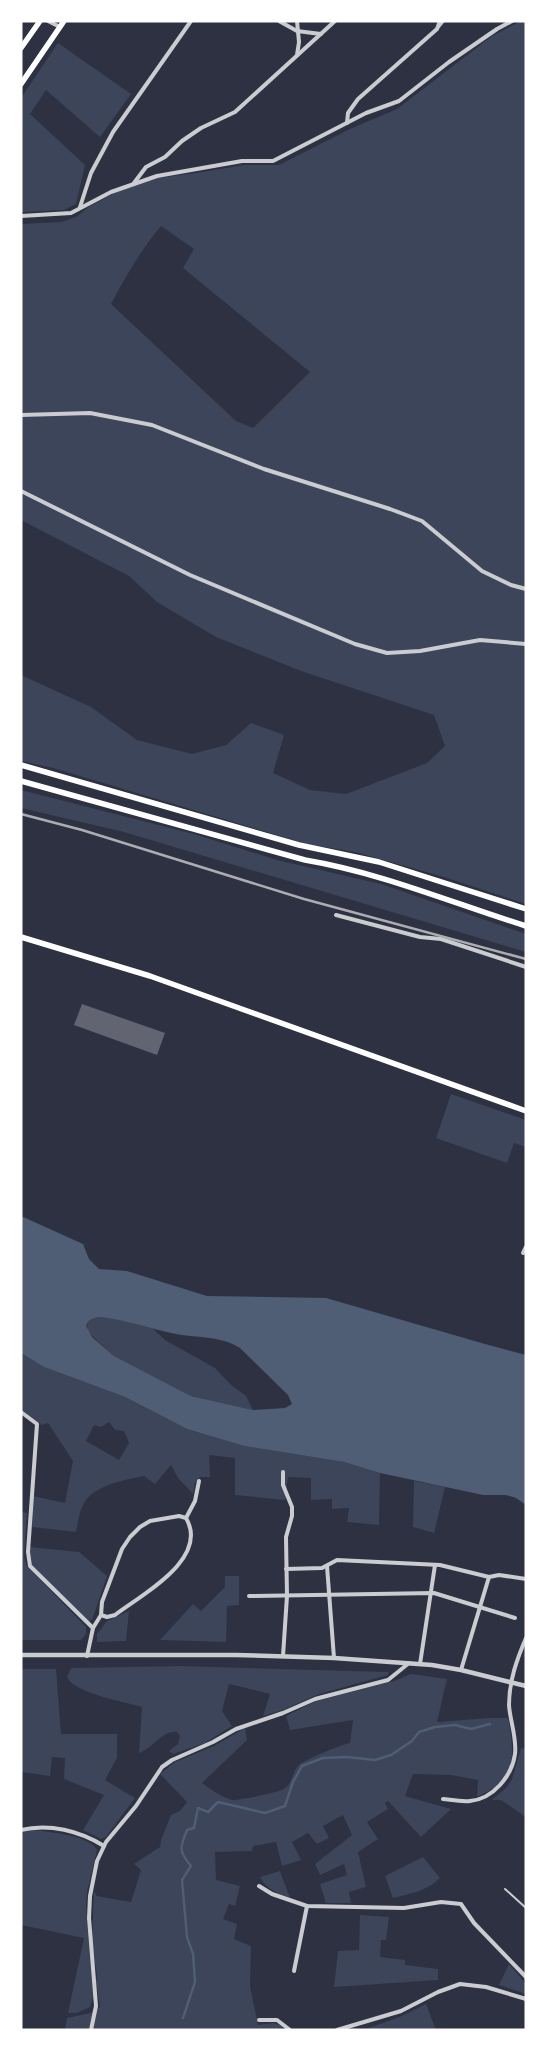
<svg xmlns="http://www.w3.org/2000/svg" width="547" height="2051" font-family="'Zilla Slab',serif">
<rect width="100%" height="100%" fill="#2d3142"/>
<g fill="#3c4559" fill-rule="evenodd">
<path d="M521 21H526V904L444 877 355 852 307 844 53 768 21 761V675L91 707 137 740 192 754 226 745 251 723 284 735 273 773 310 790 346 794 427 763 445 746 434 715 301 671 216 637 157 602 129 576 21 520V224L61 222 76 217 90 206 119 191 158 178 203 172 244 165H279L350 129 397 109 492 36ZM161 226 194 249 183 268 310 372 253 428 236 421 111 304C126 276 141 250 161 226Z"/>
<polygon points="58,43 131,94 100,137 46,90 30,114 85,165 76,204 64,210 21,212 21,98"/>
<polygon points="21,790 194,834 277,860 381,884 526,934 526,952 124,832 21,808"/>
<polygon points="451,1094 526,1120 526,1147 514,1143 507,1163 436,1138"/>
<path d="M101 1317 117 1319 152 1328 165 1340 215 1368 231 1385 246 1396 253 1410 191 1396 114 1356 88 1332C85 1320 91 1318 101 1317Z"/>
<path d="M21 1353 44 1367 125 1397 187 1429 244 1446 344 1462 380 1473 379 1525 347 1522 349 1508 332 1509V1499L311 1500V1478L288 1477 285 1500 235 1495V1458L209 1455 210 1477H200L195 1483 193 1494 178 1478 171 1465 155 1484 144 1476C124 1480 93 1485 83 1505 79 1513 78 1523 76 1532L32 1527 33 1496 65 1503 73 1461 48 1423 42 1425 21 1409ZM109 1422 115 1430 124 1431 129 1443 119 1460 86 1441 94 1425 101 1427Z"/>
<polygon points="414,1481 445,1487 434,1533 413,1527"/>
<polygon points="21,1512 27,1513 24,1557 27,1566 86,1627 86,1634 81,1640 21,1640"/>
<polygon points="30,1547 79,1552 107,1576 92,1620 89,1621 86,1619 32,1566 30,1555"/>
<polygon points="225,1576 239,1576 239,1605 227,1606 226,1642 160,1640 193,1604 201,1611 225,1587"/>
<polygon points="129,1611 126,1641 97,1642 97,1634 107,1621"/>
<path d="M180 1666 388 1672V1675L319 1694 283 1710 263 1716 270 1694 229 1684 222 1711 232 1726 205 1743 173 1754 169 1751 178 1744 180 1736 177 1732C162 1730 154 1748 139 1753L142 1707C126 1702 73 1693 67 1677L71 1668Z"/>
<polygon points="21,1669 56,1669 61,1734 117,1734 117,1758 105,1780 135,1798 106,1837 101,1839 83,1830 104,1795 64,1779 65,1758 52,1757 50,1776 21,1772"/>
<path d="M411 1674 447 1679 437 1722 489 1718H508C512 1740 518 1768 498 1785 493 1790 484 1793 477 1797L478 1780 451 1775 413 1774 405 1796 451 1809 421 1837 388 1801 385 1803 388 1809 367 1822 378 1839 358 1852 366 1887 349 1892 351 1903H326L320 1884 347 1875 344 1864 320 1875 315 1864 352 1835 343 1815 323 1826 329 1838 317 1844 308 1833 292 1842 301 1860 282 1866 276 1842 253 1846 252 1851 215 1852 216 1880 240 1886 235 1906 229 1904 223 1919 237 1924 234 1939 251 1946 250 1986 258 2025 274 2023 282 2026V2030H65L67 2018 90 2013 100 2007 96 1982 97 1976 92 1940 94 1891 97 1896 131 1902 141 1870 134 1864 160 1847 161 1840 171 1815 180 1811 187 1802 160 1774 175 1762 214 1746 245 1728 247 1740 202 1783C210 1789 222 1797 232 1800 235 1801 281 1792 284 1789 292 1784 292 1773 298 1766 303 1760 341 1745 350 1743L353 1720 290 1730 286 1716 316 1701 394 1681Z"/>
<polygon points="521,1748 526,1749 526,1817 501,1800 492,1800 507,1787 512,1779"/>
<path d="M34 1830C50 1832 91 1836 97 1850L87 1892 86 1907 93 1997 90 2007 77 2013H68L84 1938 21 1925V1833Z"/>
<path d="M423 1857 440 1878C427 1891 410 1894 393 1898L385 1876Z"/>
<path d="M280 1871 290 1898C277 1893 267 1890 260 1877Z"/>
<polygon points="360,1915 389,1917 386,1940 381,1940 380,1957 405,1960 405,1965 438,1969 438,1980 334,1987 338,1951 359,1950"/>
<polygon points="509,1964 526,1984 526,1994 499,1985"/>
<polygon points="426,2004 436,2030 363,2030 402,2016"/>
</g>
<path fill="#4f5d75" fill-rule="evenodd" d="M21 1216 83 1244 89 1259 99 1269 127 1271 207 1296 326 1298 485 1344 526 1355V1505L516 1498 506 1495H483L380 1473 344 1462 244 1446 187 1429 125 1397 44 1367 21 1353ZM101 1317C127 1320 151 1329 176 1334 198 1338 221 1336 240 1348L288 1395 292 1404 285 1408 253 1410 191 1396 114 1356 92 1337 86 1326C89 1318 94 1318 101 1317Z"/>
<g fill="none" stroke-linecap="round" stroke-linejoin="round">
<path stroke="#4f5d75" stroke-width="2.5" d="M183 2018 195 1982 193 1954 187 1937 182 1880 191 1866C178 1851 180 1847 187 1830L194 1828 198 1808 208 1812 218 1802 265 1813 285 1806 293 1782 302 1766 323 1758 347 1757 375 1760 391 1755 412 1741 419 1732 435 1727 455 1725 471 1729 490 1724"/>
</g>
<polygon fill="#626471" points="82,1004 165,1033 157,1055 74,1025"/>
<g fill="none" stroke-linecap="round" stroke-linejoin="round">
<g stroke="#caccd0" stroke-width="2">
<polyline points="439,27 444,21"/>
<polyline points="505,1889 526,1908"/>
</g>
<g stroke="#caccd0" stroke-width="4">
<polyline points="48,21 60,27"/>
<polyline points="279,21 297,31 321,34"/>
<polyline points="297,55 299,42 297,21"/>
<polyline points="347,123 348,113 358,99 437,29 440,21"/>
<polyline points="134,183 146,167 165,157 182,141 201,128 235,112 335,21"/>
<polyline points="80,207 91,173 113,132 191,21"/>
<polyline points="21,216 71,213 111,192 157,176 242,161 273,161 366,113 399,101 449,62 497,29 512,21"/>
<polyline points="21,415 90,413 152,425 264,469 390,509 422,521 482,571 511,585 526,589"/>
<polyline points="21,491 190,575 355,644 387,653 420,651 480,640 526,644"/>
<polyline points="336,915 420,937 441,939 526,967"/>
<polyline points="523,1253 526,1247"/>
<polyline points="21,1412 37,1424 28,1552 30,1566 93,1628"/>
<polyline points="283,1472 283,1485 292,1507 292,1516 286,1537 287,1596 283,1656"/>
<polyline points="186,1518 195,1501 199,1481"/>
<polyline points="327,1566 334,1658"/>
<polyline points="286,1569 322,1568 337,1560 440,1565 489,1577 499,1575 526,1579"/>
<polyline points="249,1596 434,1593 515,1618"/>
<path d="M87 1656 93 1628 101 1615 102 1602 122 1549 130 1537 140 1527 150 1521 179 1516 186 1518C210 1559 141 1595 115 1615L107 1617 101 1615"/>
<polyline points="420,1664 435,1565"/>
<polyline points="461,1670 489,1577"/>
<path d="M443 1799C452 1800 462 1802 470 1801 493 1799 512 1776 515 1754 517 1738 510 1721 509 1705 509 1681 517 1659 526 1638"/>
<path d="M21 1830C49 1823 80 1831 104 1846"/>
<polyline points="259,1886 272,1894 307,1906 404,1908 441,1902 461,1904 474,1923 526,1977"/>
<polyline points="294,1971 307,1906"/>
<polyline points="259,2020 277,2020 290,2030"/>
<polyline points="91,2030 96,2006 89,1918 90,1896 97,1861 106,1842 136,1806 162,1767 172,1760 213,1742 236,1729 283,1713 315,1699 388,1680 409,1663"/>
<polyline points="337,2030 401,2011 438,1992 460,1984 486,1987 526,1999"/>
</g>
<polyline stroke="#caccd0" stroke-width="4.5" points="21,1655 236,1655 334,1658 432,1665 461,1670 526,1686"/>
<g stroke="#fff" stroke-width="5.5">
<polyline points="21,48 40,21"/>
<polyline points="21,84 64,21"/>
<polyline points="21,765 299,845 379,862 526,909"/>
<path d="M21 781 305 860C382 873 452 903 526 926"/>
<polyline points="21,937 150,976 526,1111"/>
</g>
<polyline stroke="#abadb3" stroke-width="2.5" points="21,814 82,830 304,899 526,959"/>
</g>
<rect width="547" height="2051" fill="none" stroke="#ffffff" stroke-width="45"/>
</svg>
